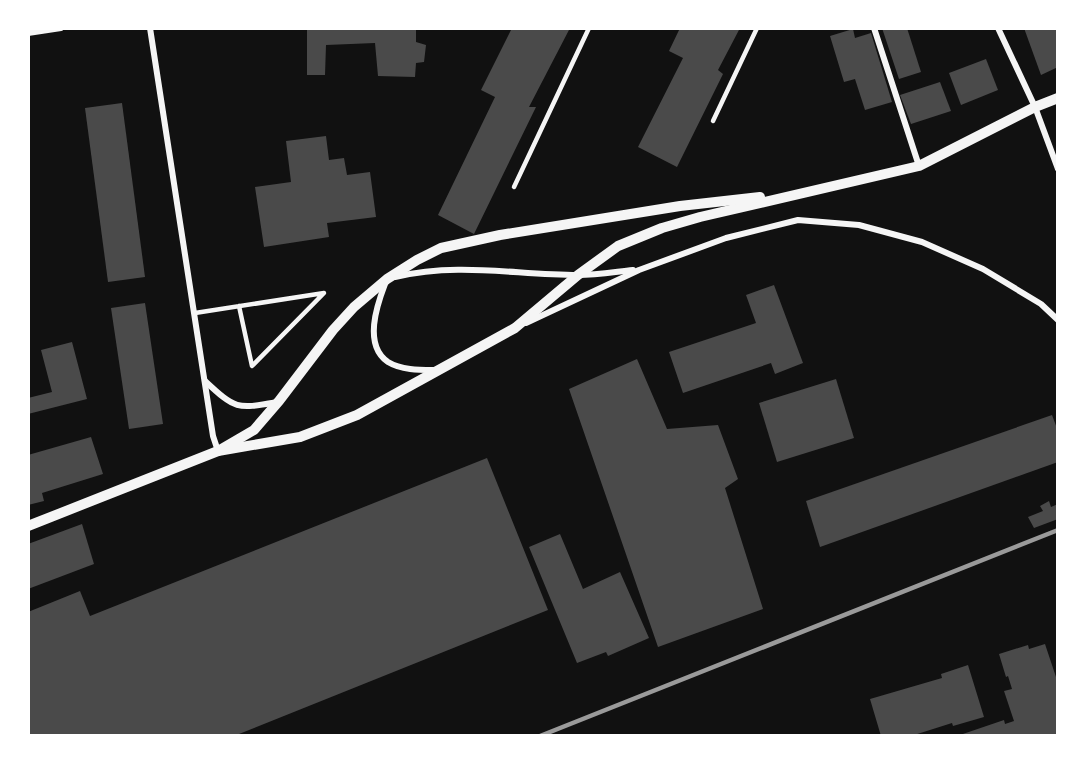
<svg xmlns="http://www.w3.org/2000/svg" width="1086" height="764" font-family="'Asap Condensed',sans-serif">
<rect width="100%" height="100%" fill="#111"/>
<g fill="#4a4a4a">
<polygon points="307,28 416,28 416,42 426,45 424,62 416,63 415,77 378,76 375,43 326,45 325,75 307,75"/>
<polygon points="512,28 570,28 529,107 536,107 474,234 438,215 495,97 481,90"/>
<polygon points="680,28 740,28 718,70 723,74 677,167 638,147 683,58 669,51"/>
<polygon points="882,28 907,28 921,72 899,79"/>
<polygon points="1024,28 1058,28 1058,67 1041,75"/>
<polygon points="853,29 855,38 871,33 892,102 865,110 855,79 844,82 830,36"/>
<polygon points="986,59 998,90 961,105 949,73"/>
<polygon points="940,82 951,111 911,124 900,95"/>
<polygon points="122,103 145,277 108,282 85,108"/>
<polygon points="326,136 329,160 344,158 347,175 370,172 376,217 327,223 329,237 264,247 255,187 291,182 286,141"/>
<polygon points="774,285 803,363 775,374 771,363 683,393 669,352 756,323 746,295"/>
<polygon points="145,303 163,424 129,429 111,308"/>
<polygon points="72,342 87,399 28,414 28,398 52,392 41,350"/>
<polygon points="637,359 667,429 718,425 738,479 725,488 763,609 658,647 569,389"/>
<polygon points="836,379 854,438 777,462 759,403"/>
<polygon points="1052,415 1058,431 1058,462 820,547 806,501"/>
<polygon points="91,437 103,474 42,493 44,501 28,505 28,455"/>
<polygon points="487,458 548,610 234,736 28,736 28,612 80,591 90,616"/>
<polygon points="1049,501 1051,507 1058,504 1058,519 1034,528 1028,517 1043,511 1040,506"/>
<polygon points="82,524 94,564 28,589 28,544"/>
<polygon points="560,534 583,589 620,572 649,638 608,656 606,652 577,663 529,547"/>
<polygon points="1045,644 1058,683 1058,736 957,736 1004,720 1005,724 1014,721 1004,691 1012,689 1008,676 1006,677 999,654 1028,645 1029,649"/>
<polygon points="968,665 984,717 953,726 952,723 911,736 881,736 870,699 942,678 941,674"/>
</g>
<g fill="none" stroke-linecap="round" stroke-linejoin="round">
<g stroke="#f5f5f5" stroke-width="4.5">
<polyline points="713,121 757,28"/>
<polyline points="514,187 589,28"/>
<polyline points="195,313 324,293 252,366 239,306"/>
</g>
<g stroke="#f5f5f5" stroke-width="6">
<polyline points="150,28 213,436 218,451"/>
<polyline points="874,28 919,166"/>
<polyline points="998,28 1035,107 1058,169"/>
<polyline points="28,33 61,28"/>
<path d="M395 277C460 262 514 275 578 275 596 275 614 272 633 270"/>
<path d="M385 284C377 305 363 345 388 362 401 370 419 370 433 370"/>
<polyline points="526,323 639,270 726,238 798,220 859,225 922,242 983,269 1041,304 1058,320"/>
<path d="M205 381C236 410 237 409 278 402"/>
</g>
<g stroke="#f5f5f5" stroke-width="10">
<polyline points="218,451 300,437 357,415 515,328 578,275 618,246 662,228 700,217 919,166 1035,107 1058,98"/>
<polyline points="28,526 218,451 254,430 279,401 333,330 354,307 387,279 417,260 441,248 500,235 680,206 760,197"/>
</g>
<polyline stroke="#9a9a9a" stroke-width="4.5" points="540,736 1058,530"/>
</g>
<rect width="1086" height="764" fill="none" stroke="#ffffff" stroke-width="60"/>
</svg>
